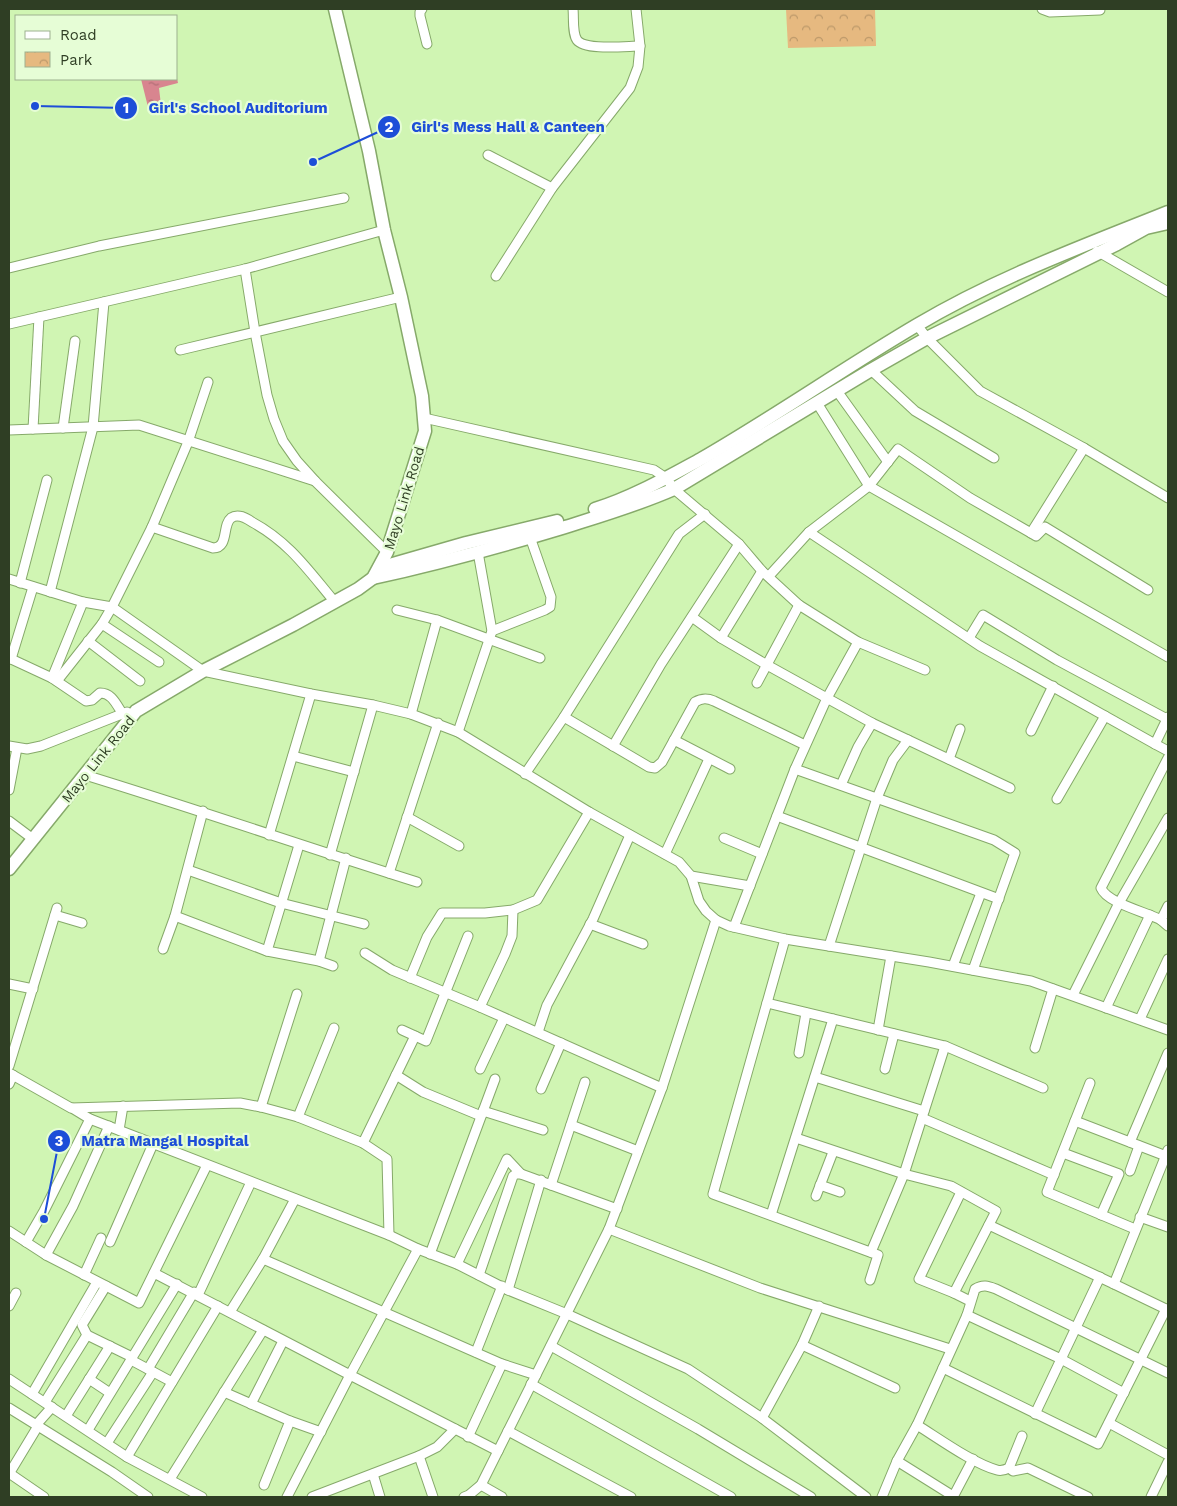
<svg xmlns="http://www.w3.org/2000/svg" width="1177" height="1506" font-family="'Work Sans',sans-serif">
<defs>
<pattern id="park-crowns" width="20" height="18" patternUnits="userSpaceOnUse" patternTransform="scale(1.25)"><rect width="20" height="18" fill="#e6b980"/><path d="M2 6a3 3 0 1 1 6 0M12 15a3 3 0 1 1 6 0" fill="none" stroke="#bb9869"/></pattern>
<pattern id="water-ripples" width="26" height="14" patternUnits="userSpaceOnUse" patternTransform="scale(1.25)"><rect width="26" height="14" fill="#d8858f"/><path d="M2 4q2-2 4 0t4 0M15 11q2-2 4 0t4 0" fill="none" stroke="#b06e75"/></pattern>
</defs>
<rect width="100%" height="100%" fill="#d0f5b3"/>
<polygon fill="url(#park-crowns)" points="786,9 875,9 876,46 788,48"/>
<polygon fill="url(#water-ripples)" points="176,74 178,83 159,88 161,105 148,107 141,79 176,79"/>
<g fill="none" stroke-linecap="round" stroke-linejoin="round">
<g stroke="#86a96a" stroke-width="11">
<g id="street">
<polyline points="422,9 420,12 420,16 427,44"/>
<path d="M573 9C574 17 572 33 577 40 585 51 627 46 640 46"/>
<polyline points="1042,9 1050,12 1100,10"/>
<polyline points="488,155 552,188"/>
<polyline points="1097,251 1168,292"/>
<polyline points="9,268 99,246 344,198"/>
<polyline points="245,269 255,332 267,395 274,419 283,441 297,461 316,482 387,552"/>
<polyline points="496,276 552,188 630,88 638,67 640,46 636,9"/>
<polyline points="9,324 245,269 384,230"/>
<polyline points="917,325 927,338 980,391 1084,448 1168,498"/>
<polyline points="180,350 401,297"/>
<polyline points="871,370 915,411 994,458"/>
<polyline points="837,391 888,462"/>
<polyline points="817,403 869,486 1168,657"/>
<polyline points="424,418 654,470 666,478 674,489 739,544 762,571 799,605 858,642 925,670"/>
<polyline points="63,428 75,341"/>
<polyline points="33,429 39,317"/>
<polyline points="9,430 139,425 315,481"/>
<path d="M152 527 213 548C229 548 222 525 231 518 238 513 246 518 252 522 289 542 308 570 334 601"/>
<polyline points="1031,533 1084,448"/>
<polyline points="769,576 809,532"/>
<polyline points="9,579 83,602 112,607 203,671 311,694 373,705 411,714 458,732 589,812 679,862 691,876 699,901 706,911 716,920 729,926 785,939 929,962 1031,981 1168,1030"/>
<polyline points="20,583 47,480"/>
<polyline points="1148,590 1045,527 1036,536 1031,533 970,498 898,449 869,486 809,532 980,646 1155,744 1168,717"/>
<polyline points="50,592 93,427 104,302"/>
<polyline points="397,610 437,620 540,658"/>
<polyline points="692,617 721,638 767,665 872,723 1010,788"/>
<polyline points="102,624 159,662"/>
<polyline points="492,631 545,610 550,607 551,597 530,537"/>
<polyline points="721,638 762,571"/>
<polyline points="969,638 983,615 1057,660 1167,719"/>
<polyline points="88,641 140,681"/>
<polyline points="858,642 827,698 795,769 994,840 1015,853 973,970"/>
<path d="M9 658 52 678 86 701 92 700 100 693C112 693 116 704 122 713"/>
<polyline points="11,659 33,587"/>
<polyline points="52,678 83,602"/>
<polyline points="57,681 102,624 112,607 152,527 188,442 208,382"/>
<polyline points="757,683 799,605"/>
<polyline points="411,714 437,620"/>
<path d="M564 717 649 767 655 768 662 762 695 702C702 698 707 698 714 701L805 745"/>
<polyline points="1031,731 1053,686"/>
<polyline points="458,732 492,631 478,552"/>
<polyline points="674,740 730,769"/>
<polyline points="1155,744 1168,751"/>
<polyline points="9,746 27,749 41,746 127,712"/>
<polyline points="613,746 661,664 739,544"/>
<polyline points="293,756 354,772"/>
<polyline points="949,759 960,729"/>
<polyline points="525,774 564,717 679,534 705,514"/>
<path d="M85 775C196 809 306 847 417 882"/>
<polyline points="841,785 858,747 872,723"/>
<polyline points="9,790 17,748"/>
<polyline points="1057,799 1105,716"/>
<polyline points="777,816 999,899"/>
<polyline points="407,817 459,846"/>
<polyline points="9,821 33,839"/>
<polyline points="269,835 311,694"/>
<polyline points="724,838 762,854"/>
<polyline points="665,854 709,759"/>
<polyline points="330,855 373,705"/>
<polyline points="188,870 281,903 364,924"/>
<polyline points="389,873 438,723"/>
<polyline points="691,876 750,886"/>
<polyline points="1168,906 1161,920 1168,926"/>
<polyline points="55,915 82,923"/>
<polyline points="175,916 267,951 319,961 333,966"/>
<path d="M1161 920C1146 912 1107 903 1101 888L1168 758"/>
<polyline points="590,924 643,944"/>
<polyline points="734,927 795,769"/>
<polyline points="785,939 713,1194 878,1255 870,1280"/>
<polyline points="829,946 877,798 893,760 908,740"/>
<polyline points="163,949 175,916 203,811"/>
<polyline points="267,951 299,845"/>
<polyline points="365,953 392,970 480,1007 662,1088"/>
<polyline points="319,961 346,858"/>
<polyline points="953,966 981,893"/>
<polyline points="410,978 427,937 442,913 485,913 513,910 537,900 589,812"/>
<polyline points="9,984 33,989"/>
<polyline points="1073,995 1119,903 1168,818"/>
<polyline points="767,1003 945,1046 1043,1088"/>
<polyline points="480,1007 505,954 512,936 513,910"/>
<polyline points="1106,1008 1150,915"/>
<polyline points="1140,1019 1168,959"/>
<polyline points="402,1030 426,1041 468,936"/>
<polyline points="878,1030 891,956"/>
<polyline points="538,1032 547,1005 593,919 630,835"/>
<polyline points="945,1046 904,1174 951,1186 996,1211 954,1293 970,1301"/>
<polyline points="1035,1048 1053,989"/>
<polyline points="799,1053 806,1013"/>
<polyline points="9,1066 57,908"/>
<polyline points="480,1069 504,1018"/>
<polyline points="885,1069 894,1034"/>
<polyline points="9,1073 71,1108 240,1103 261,1107 298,1117 363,1143 387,1159 389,1235"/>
<polyline points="396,1075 423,1092 481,1116"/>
<polyline points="815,1077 924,1111"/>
<polyline points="1090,1083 1047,1192 1135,1229"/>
<polyline points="9,1084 13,1075"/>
<polyline points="541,1089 561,1043"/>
<polyline points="261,1107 297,994"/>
<polyline points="72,1108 90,1119 389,1235 418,1249"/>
<polyline points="483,1111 543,1130"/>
<polyline points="298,1117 334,1028"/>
<polyline points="922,1118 1054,1175"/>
<polyline points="1075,1121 1166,1156"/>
<polyline points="571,1125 638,1151"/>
<polyline points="119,1130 123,1106"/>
<polyline points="796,1138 904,1174 871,1252"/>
<polyline points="1130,1142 1168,1053"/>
<polyline points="363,1143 415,1036"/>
<polyline points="1168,1150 1114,1284 1168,1310"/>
<polyline points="1063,1153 1119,1174 1101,1215"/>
<polyline points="1130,1171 1139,1146"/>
<polyline points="551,1185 585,1082"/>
<polyline points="820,1185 840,1192"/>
<polyline points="816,1196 833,1152"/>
<polyline points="771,1215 833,1019"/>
<polyline points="1140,1217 1168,1227"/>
<polyline points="989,1225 1114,1284"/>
<polyline points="609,1229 760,1288 950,1349"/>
<polyline points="9,1231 46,1255 139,1303 207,1165"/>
<polyline points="26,1242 44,1211 90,1119"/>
<polyline points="110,1242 153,1144"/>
<polyline points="430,1254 495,1079"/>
<polyline points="46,1255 73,1206 109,1126"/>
<polyline points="263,1259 502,1364 536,1375"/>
<polyline points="457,1264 507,1159 521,1174"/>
<polyline points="154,1273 350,1375 287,1497"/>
<polyline points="84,1275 101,1238"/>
<polyline points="479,1275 513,1176 516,1174 521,1174 617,1209"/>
<polyline points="508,1290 541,1180"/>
<polyline points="954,1293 919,1279 961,1192"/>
<polyline points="198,1295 251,1182"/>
<polyline points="9,1306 16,1293"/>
<polyline points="230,1312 263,1259 295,1199"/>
<polyline points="967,1315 1061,1359 1124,1393"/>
<polyline points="87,1335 132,1357"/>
<polyline points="802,1345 895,1388"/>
<polyline points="551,1346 698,1429 811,1497"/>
<polyline points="476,1352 502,1286"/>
<polyline points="131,1360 172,1382"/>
<polyline points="943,1368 1098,1444 1166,1309"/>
<polyline points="148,1369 194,1292"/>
<polyline points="9,1379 127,1457 202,1497"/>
<polyline points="89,1379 110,1393"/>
<polyline points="531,1384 731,1497"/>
<polyline points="224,1392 290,1421 321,1432"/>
<polyline points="32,1394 97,1282"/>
<polyline points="45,1402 87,1335 82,1325 106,1286"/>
<polyline points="251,1404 283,1341"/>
<polyline points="9,1408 112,1472 148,1497"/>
<polyline points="1035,1414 1100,1277"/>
<polyline points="66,1416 110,1346"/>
<polyline points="762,1418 802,1345 819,1306"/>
<polyline points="1109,1423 1168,1455"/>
<polyline points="36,1425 52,1407"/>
<path d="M917 1425C938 1438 974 1464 997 1470 1001 1471 1005 1470 1009 1468L1022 1436"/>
<polyline points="88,1430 177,1284"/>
<polyline points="508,1431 631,1497"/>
<polyline points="468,1437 502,1364"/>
<polyline points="107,1443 153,1372"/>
<polyline points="498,1451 350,1375 418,1249 457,1264 508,1290 567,1314 688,1369 762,1418 866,1497"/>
<polyline points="419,1456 433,1497"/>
<polyline points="127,1457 218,1306"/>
<polyline points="897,1461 953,1496"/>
<polyline points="1009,1468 1013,1471 1028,1468 1088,1497"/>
<polyline points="9,1473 44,1497"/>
<polyline points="9,1474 38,1426"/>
<polyline points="373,1474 380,1497"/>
<polyline points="170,1479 263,1330"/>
<polyline points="264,1485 290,1421"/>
<polyline points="481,1485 502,1497"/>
<polyline points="312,1497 419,1456 437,1447 455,1429"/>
<polyline points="464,1497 469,1495 481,1485 609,1229 662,1088 716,920"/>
<path d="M882 1497 897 1461 917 1425 943 1368 967 1315 975 1289C983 1284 988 1286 996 1289L1168 1373"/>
<polyline points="953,1497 973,1459"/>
<polyline points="1151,1497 1168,1462"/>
</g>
</g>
<g stroke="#86a96a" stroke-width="15">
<g id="secondary">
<path d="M595 509C633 497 666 478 701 459 774 417 844 368 917 325 996 278 1083 246 1168 212"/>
<polyline points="379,568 466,543 557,521"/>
<path d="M373 578C437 564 499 547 562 528 600 516 638 505 674 489L871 370 927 338 1117 244 1146 228 1168 223"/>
<polyline points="9,869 136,711 203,671 293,625 358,589 373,578 387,552 425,431 422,396 401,297 384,230 369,151 335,9"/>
</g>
</g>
<use href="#street" stroke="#fff" stroke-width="9"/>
<use href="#secondary" stroke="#fff" stroke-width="12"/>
</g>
<g text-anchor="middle" stroke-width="4.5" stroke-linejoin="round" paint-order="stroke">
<g font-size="14" fill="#2f3e24" stroke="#e6fdd6">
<text transform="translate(404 498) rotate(-73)" y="5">Mayo Link Road</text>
<text transform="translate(98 759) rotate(-51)" y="5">Mayo Link Road</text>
</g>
</g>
<path fill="none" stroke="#1d4ed8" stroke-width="2" d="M35 106L126 108M313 162L389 127M44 1219L59 1141"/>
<g fill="#1d4ed8" stroke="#e6fdd6" stroke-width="2">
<circle cx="35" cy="106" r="5"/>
<circle cx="313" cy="162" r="5"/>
<circle cx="44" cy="1219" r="5"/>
<circle cx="126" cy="108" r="12"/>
<circle cx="389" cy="127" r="12"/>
<circle cx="59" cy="1141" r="12"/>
</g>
<g font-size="15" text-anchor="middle" font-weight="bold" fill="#fff">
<text x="126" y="113">1</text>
<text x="389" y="132">2</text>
<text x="59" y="1146">3</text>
</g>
<g font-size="15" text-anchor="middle" font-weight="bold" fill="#1d4ed8" stroke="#e6fdd6" stroke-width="4.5" stroke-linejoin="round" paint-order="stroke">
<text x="238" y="113">Girl's School Auditorium</text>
<text x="508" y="132">Girl's Mess Hall &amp; Canteen</text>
<text x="165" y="1146">Matra Mangal Hospital</text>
</g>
<rect width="1177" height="1506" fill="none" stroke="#2f3e24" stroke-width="20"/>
<rect x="15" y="15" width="162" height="65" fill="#e6fdd6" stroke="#9db18f"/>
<rect x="25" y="31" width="25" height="8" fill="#ffffff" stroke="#9db18f"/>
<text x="60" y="40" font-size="15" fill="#2f3e24">Road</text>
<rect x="25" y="52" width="25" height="15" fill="url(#park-crowns)" stroke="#9db18f"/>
<text x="60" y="65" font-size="15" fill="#2f3e24">Park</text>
</svg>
